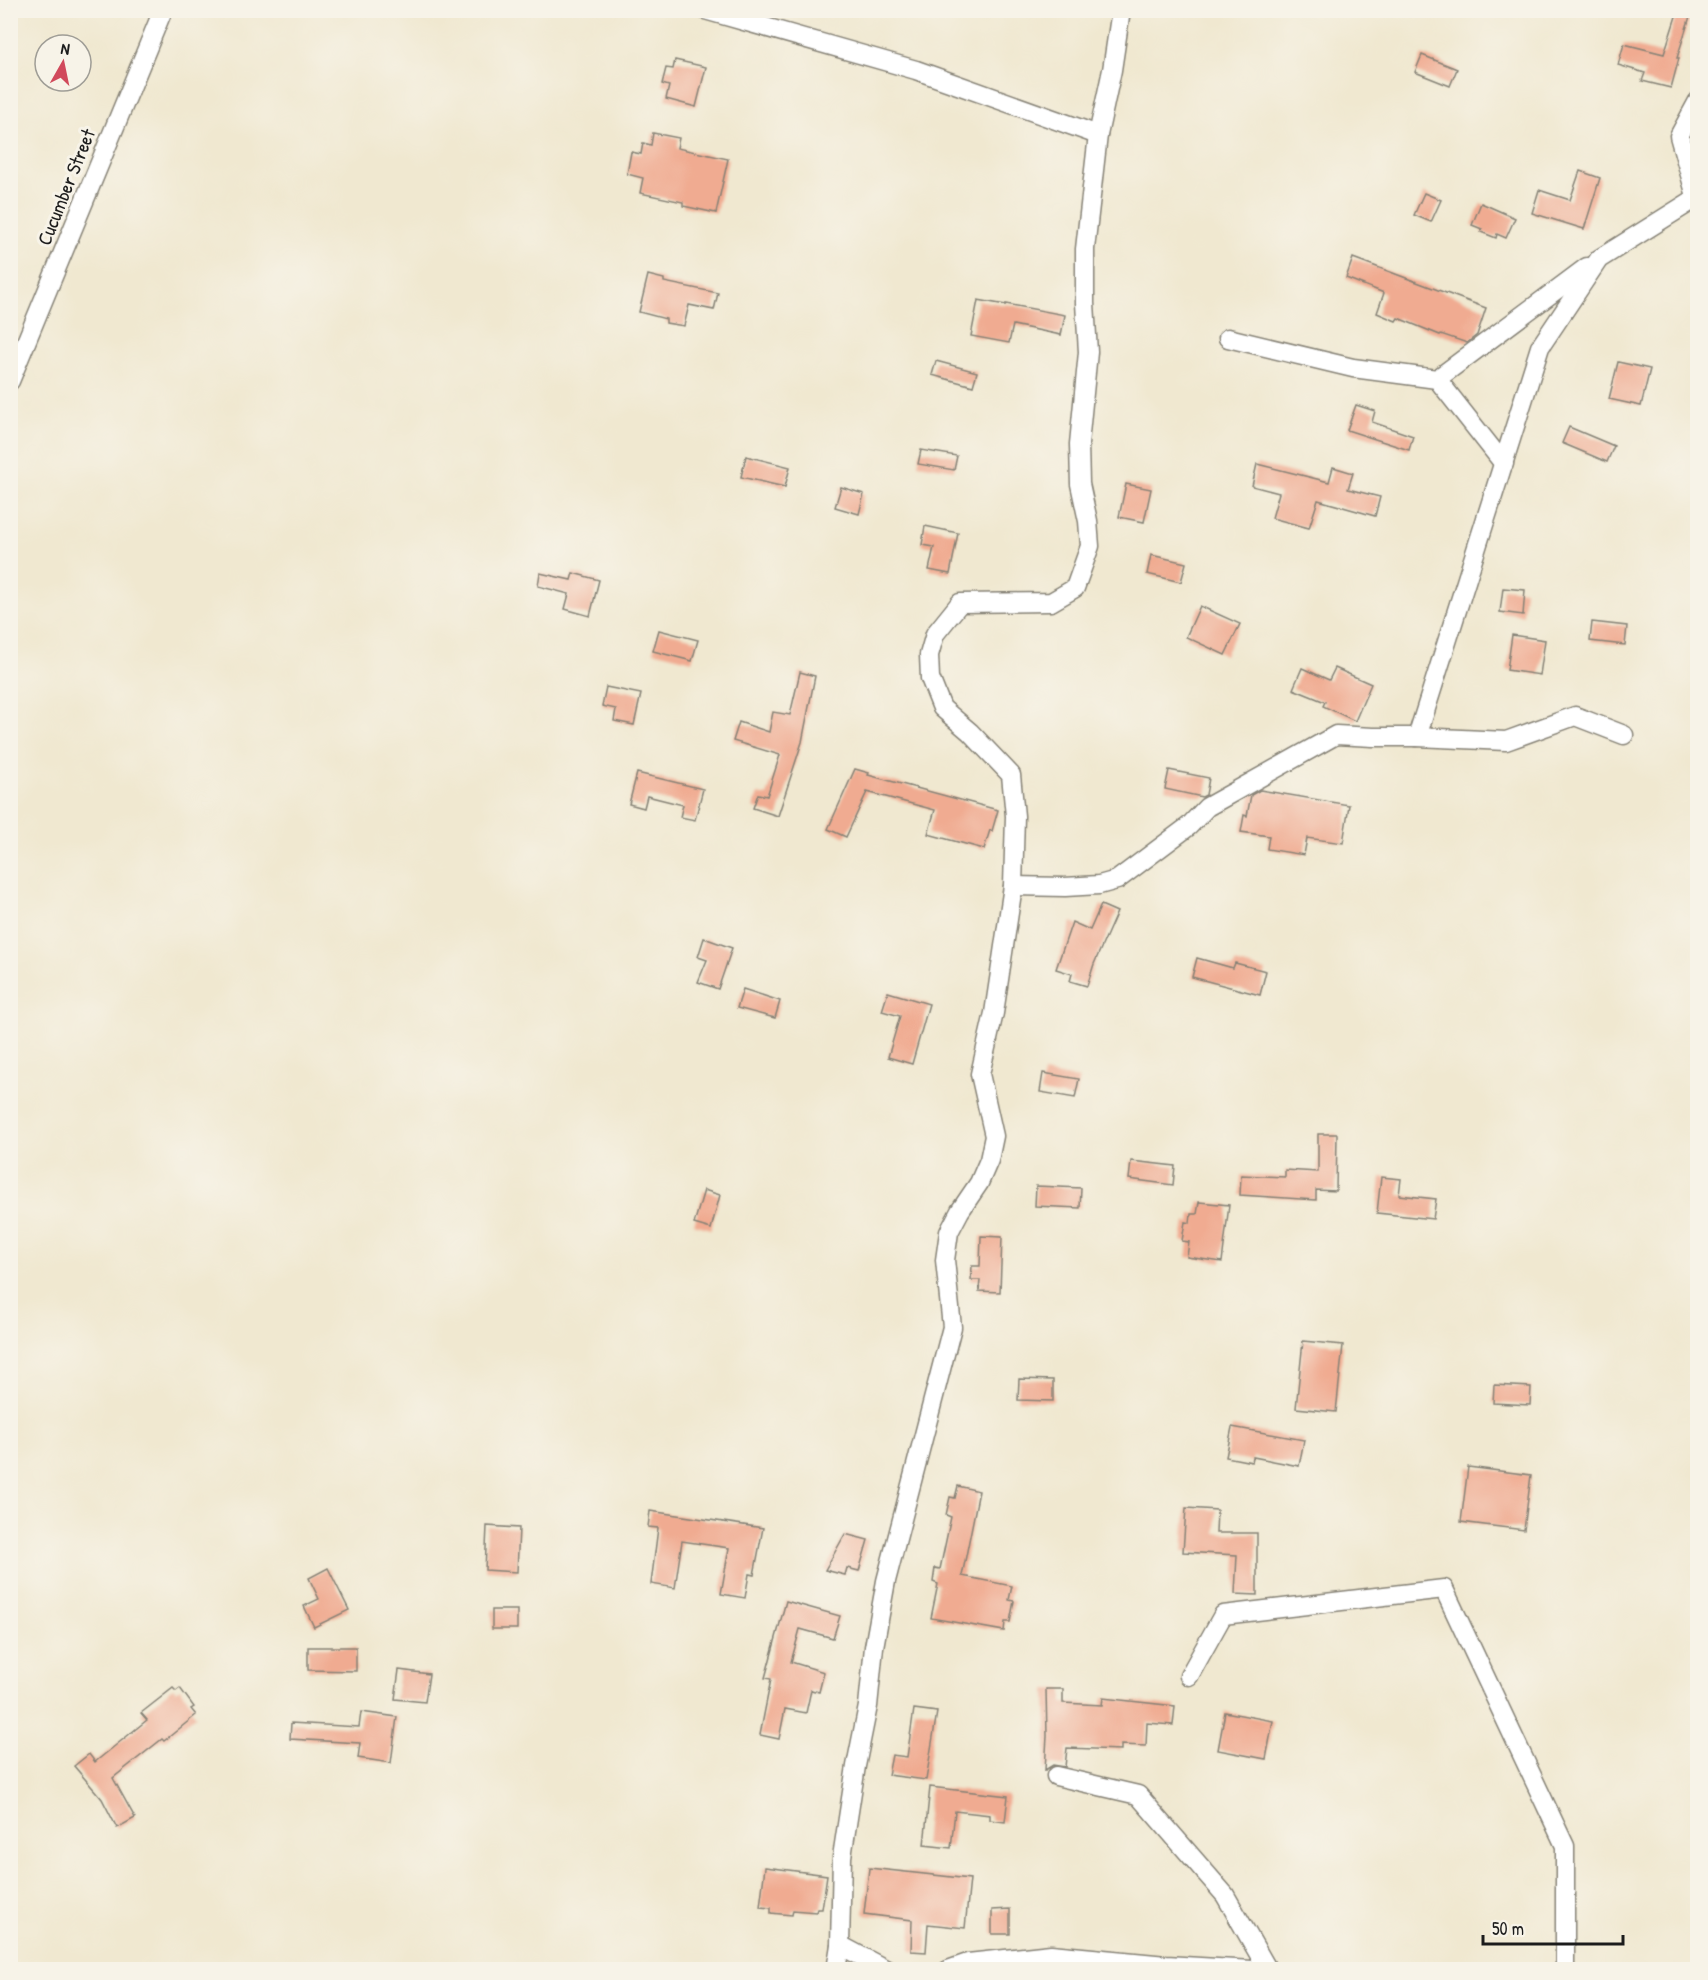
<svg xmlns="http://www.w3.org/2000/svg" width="1708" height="1980" font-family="'Patrick Hand',sans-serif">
<rect width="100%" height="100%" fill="#f7f3e8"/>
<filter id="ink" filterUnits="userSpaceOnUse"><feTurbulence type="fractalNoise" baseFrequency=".0167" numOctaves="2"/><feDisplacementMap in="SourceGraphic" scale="12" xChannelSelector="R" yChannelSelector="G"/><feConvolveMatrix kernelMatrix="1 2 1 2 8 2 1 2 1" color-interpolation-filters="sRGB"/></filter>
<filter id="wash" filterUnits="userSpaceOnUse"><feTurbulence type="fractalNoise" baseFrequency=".008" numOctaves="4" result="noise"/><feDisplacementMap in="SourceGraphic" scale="24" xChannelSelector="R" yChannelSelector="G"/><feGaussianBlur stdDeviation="1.35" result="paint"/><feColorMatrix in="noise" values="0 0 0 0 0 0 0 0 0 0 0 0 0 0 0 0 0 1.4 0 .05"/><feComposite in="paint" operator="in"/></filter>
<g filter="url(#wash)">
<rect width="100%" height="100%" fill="#f0e8d0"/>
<g id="blocks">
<g fill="#f0ab91">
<polygon points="1678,10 1692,10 1677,58 1679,58 1671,88 1642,81 1645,73 1618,65 1624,44 1664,54"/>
<polygon points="1422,55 1457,69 1450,86 1415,72"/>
<polygon points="675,60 706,67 696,107 666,99 669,86 662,84 666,68 673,69"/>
<polygon points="653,133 679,138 677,148 728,159 716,213 683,206 683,202 640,193 643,178 627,174 631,152 641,154 643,143 651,145"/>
<polygon points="1580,171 1600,178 1584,229 1532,213 1539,190 1570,200"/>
<polygon points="1424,193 1441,200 1431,222 1414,215"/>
<polygon points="1481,203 1515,218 1506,238 1497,234 1496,238 1481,232 1482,229 1472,225"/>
<polygon points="1353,258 1486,308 1477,335 1467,343 1441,334 1440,335 1398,318 1396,321 1377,313 1384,293 1346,278"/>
<polygon points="648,275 664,279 664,282 718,293 714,310 689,305 684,326 666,323 666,319 639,312"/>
<polygon points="978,300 1006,305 1006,304 1065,315 1061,335 1013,325 1009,343 971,336"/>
<polygon points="936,361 977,372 973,386 932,375"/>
<polygon points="1618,362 1650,369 1641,406 1609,399"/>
<polygon points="1356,405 1375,411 1372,422 1413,436 1409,450 1347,430"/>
<polygon points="1569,427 1614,446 1607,462 1562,443"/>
<polygon points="921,450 957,456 954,470 918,464"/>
<polygon points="746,456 790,467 785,487 741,477"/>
<polygon points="1257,464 1329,482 1333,467 1353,473 1348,489 1380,497 1375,516 1318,500 1309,528 1272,518 1279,493 1252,486"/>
<polygon points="1126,484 1151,489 1144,522 1119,517"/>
<polygon points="841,487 864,494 859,514 835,507"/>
<polygon points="925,526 958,533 950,574 929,570 934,547 922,545"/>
<polygon points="1151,555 1186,563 1181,582 1147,574"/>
<polygon points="540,573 571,580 573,573 599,580 590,616 565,609 569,594 538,586"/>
<polygon points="1503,588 1525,590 1523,615 1500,612"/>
<polygon points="1200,606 1240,624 1225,655 1186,637"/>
<polygon points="1592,622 1627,626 1625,645 1590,641"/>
<polygon points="659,630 698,640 692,661 653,651"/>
<polygon points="1512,635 1545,640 1540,675 1507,670"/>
<polygon points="1302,668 1329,680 1335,668 1371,684 1355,721 1323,706 1325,702 1293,689"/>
<polygon points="800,672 815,676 802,742 778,816 753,808 758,794 767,796 780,755 733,741 739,722 769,732 773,712 790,715"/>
<polygon points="606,687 641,694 634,725 614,721 616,709 602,706"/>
<polygon points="855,769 869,773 868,775 998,810 992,831 990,830 984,849 928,834 935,810 867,792 846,837 828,829"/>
<polygon points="1169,770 1209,778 1206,795 1202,797 1165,789"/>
<polygon points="637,773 703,789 695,820 680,817 683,805 647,796 644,808 629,804"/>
<polygon points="1260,790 1349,805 1343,843 1307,838 1304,855 1267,849 1269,836 1241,832 1244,815 1247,816 1251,795"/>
<polygon points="1101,905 1117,912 1094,964 1087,986 1070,981 1072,974 1056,969 1072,922 1090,930"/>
<polygon points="704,938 732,948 718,989 698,982 707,960 698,957"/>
<polygon points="1197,958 1233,968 1235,963 1266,971 1260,995 1192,977"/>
<polygon points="743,989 780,1001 775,1018 737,1008"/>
<polygon points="888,992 929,1004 912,1064 888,1057 900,1016 882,1011"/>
<polygon points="1043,1073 1079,1079 1075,1098 1040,1092"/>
<polygon points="1318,1134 1337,1134 1336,1191 1316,1190 1316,1200 1240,1195 1241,1175 1285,1177 1285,1170 1318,1172"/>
<polygon points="1131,1161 1175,1166 1173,1185 1129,1179"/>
<polygon points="1381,1177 1401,1179 1399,1195 1436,1199 1433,1219 1377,1213"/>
<polygon points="1036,1186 1081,1188 1080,1208 1035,1206"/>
<polygon points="704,1190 720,1195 711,1229 694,1224"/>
<polygon points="1199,1202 1229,1205 1222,1262 1187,1257 1189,1242 1182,1241 1185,1222 1190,1223 1191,1214 1197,1214"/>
<polygon points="981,1236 1002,1237 1000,1292 979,1291 980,1280 971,1280 972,1266 980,1266"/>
<polygon points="1303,1341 1343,1345 1336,1412 1296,1408"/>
<polygon points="1019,1379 1053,1380 1053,1401 1018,1400"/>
<polygon points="1494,1385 1531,1387 1530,1405 1493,1403"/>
<polygon points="1232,1427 1304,1440 1299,1466 1253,1457 1252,1462 1226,1457"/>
<polygon points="1468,1467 1531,1475 1524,1530 1461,1522"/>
<polygon points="958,1486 979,1491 962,1576 1012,1586 1009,1600 1014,1601 1010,1622 1005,1622 1004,1631 931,1618 938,1584 933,1582 935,1568 940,1569 951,1517 946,1515 950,1497 955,1498"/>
<polygon points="1186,1508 1217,1510 1216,1533 1257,1533 1257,1595 1235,1594 1237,1555 1183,1552"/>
<polygon points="650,1511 763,1528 754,1575 749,1574 745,1598 721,1594 729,1548 682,1541 675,1588 651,1584 658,1528 648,1527"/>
<polygon points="487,1526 519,1528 517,1572 485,1570"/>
<polygon points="845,1534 868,1540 859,1571 847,1568 845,1575 825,1570"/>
<polygon points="328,1568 349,1610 314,1627 304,1606 319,1599 309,1578"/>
<polygon points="786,1601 840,1616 833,1638 800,1629 791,1662 824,1672 819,1692 811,1690 806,1713 785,1709 779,1739 760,1735 771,1679 765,1678"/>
<rect x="492" y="1610" width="25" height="19"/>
<polygon points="308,1647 356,1647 356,1671 308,1670"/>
<polygon points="399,1670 429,1674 425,1702 395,1699"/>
<polygon points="173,1688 176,1691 180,1688 194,1707 191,1709 196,1715 164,1741 162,1739 113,1778 135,1818 117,1828 102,1799 74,1766 89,1754 95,1762 147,1720 141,1713"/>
<polygon points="1046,1689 1063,1689 1063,1703 1102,1705 1103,1698 1175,1706 1173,1725 1147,1723 1146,1746 1121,1745 1121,1750 1067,1748 1065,1767 1053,1765 1045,1770 1047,1736"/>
<polygon points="914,1709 937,1712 926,1780 888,1775 892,1755 907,1757"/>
<polygon points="361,1712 397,1717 391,1763 358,1758 360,1743 290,1739 291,1723 359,1727"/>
<polygon points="1225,1712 1273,1721 1266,1759 1218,1750"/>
<polygon points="930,1787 1008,1796 1005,1822 990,1820 990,1815 955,1811 951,1848 924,1845"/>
<polygon points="765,1867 827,1875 822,1909 817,1909 816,1912 793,1910 792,1915 771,1913 771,1908 760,1907"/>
<polygon points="869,1868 970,1879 965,1928 928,1924 926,1952 911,1951 912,1920 864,1914"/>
<polygon points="1010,1909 1010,1934 992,1934 992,1910"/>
</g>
</g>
</g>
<g filter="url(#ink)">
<use href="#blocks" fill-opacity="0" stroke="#868276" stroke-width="1.5"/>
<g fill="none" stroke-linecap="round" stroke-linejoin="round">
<g stroke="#868276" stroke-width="21">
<g id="minor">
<polyline points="705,10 916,70 1098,135"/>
<polyline points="1698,101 1679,136 1696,196 1698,195"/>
<polyline points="1228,338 1353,368 1437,379 1504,464"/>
<polyline points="1437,379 1587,267"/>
<polyline points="10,381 163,10"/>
<polyline points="1417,737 1540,347 1599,259 1698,197"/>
<polyline points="1013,886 1065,887 1099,885 1117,880 1189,826 1207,807 1336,735 1373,737 1417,737 1506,741 1575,716 1624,735"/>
<polyline points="1189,1676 1223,1615 1444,1589 1565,1846 1565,1970"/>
<polyline points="1056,1776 1138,1795 1225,1895 1268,1970"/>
<polyline points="840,1945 887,1970"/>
<polyline points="836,1970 840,1945 842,1857 856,1766 868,1706 874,1647 886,1581 952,1327 945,1260 949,1232 960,1211 979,1183 989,1160 994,1136 980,1074 994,1013 1013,886 1015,816 1011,775 970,732 942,708 930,678 929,655 935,634 960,603 1051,602 1075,588 1090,546 1088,521 1080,484 1079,444 1088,352 1085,303 1085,249 1098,135 1112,70 1121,10"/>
<polyline points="948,1970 968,1963 1051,1954 1166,1965 1252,1970"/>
</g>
</g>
<use href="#minor" stroke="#fff" stroke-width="18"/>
</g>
</g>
<g text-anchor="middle" stroke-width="6" stroke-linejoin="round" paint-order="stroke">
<g font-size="20" fill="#1c1c1c" stroke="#f7f3e8">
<text transform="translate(66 187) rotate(-68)" y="7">Cucumber Street</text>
</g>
</g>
<rect width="1708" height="1980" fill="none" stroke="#f7f3e8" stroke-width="36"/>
<g transform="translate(63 63) rotate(9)"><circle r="28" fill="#f7f3e8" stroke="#9f9d96" stroke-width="1.5"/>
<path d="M0-4.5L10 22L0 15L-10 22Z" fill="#d1495b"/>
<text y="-9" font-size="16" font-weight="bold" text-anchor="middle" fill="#1c1c1c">N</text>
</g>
<path d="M1483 1935v9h140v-9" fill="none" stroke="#1c1c1c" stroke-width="3"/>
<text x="1492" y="1935" font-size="18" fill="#1c1c1c" stroke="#f7f3e8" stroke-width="4.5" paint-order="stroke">50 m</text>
</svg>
